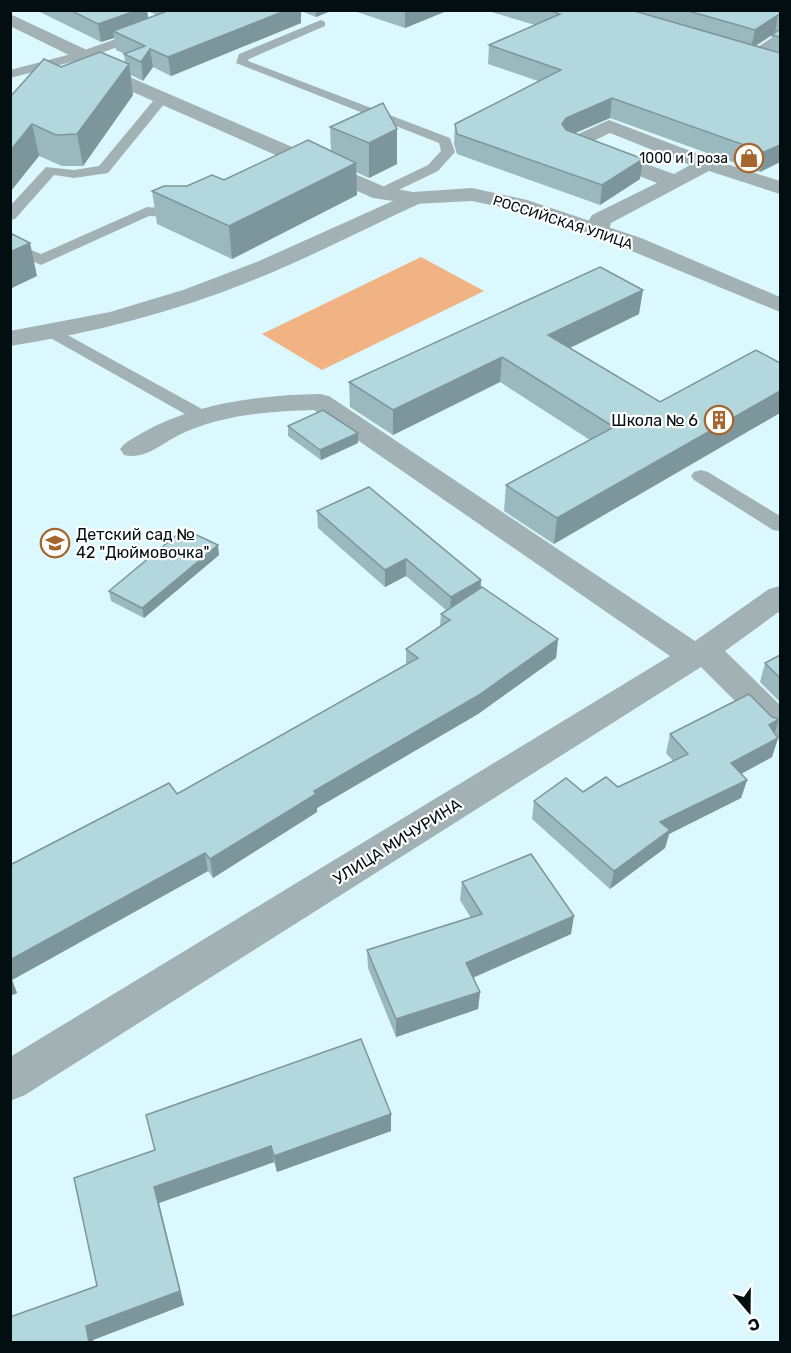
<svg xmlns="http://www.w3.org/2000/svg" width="791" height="1353" font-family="Rubik,sans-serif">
<rect width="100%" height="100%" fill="#daf8fd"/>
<polygon fill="#f1b384" points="421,257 484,291 322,370 262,334"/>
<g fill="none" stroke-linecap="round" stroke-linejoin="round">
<g fill="#a2b2b4" fill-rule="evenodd">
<polygon points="321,20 325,22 325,26 249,59 248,61 450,138 455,152 438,171 386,196 376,196 374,193 376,190 428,165 441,151 439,143 236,63 239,54"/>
<polygon points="144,29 150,33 148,36 87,58 10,78 10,70 79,52"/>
<polygon points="776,35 780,35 780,43 755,60 747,60 745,57 747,54"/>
<polygon points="163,94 169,98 108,173 74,178 54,175 15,219 10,220 10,206 46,167 74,170 99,166 158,95"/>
<polygon points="147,207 184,210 191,214 184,218 149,216 41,265 10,251 10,241 41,254"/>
<polygon points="53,327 211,414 214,418 211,422 199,422 47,336 45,332 47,328"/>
<polygon points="701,470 708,472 780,516 780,531 773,530 694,480 691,476 694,472"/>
</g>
<g fill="#a2b2b4" fill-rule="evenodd">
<polygon points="609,120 714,160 780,181 780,194 709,171 611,223 607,236 599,238 591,236 588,231 589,220 592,215 657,183 593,158 590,154 593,150 607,150 674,174 690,165 610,133 579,148 565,148 562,144 565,140"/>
<path d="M413 192 421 193 424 198 421 203C364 229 309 258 251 281 174 312 93 333 10 346V331L110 312 183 290 259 261Z"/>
<path d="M320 394 329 396 695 641 769 589 780 586V611L725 651 780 705V738L768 734 701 667 25 1095 10 1101V1057L670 656 314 410C269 411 220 415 179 435 161 444 145 460 124 455L120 449C126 441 134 438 142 433 195 403 260 395 320 394Z"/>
</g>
<polygon fill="#a2b2b4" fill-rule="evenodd" points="10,14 89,51 104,66 385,187 413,192 472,188 527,200 641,238 780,297 780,312 588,233 515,210 472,201 413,204 373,198 92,74 77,59 10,26"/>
</g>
<g fill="#99b9be" fill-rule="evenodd">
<path d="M36 10H333L316 17 301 11V23L171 76 153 67 143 81 131 75 133 95 83 166H62L39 156 10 192V97L61 67 125 63 124 54H125L116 50 114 38 101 42ZM147 11 157 15 148 18Z"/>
<polygon points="351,10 449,10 405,28"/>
<path d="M485 10H780V162L760 172 610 118 574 133 640 179 600 205 457 154 454 144 455 124 538 81 488 64 489 45 535 25ZM775 33 772 35 769 50 756 46Z"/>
<polygon points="383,103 397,164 369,178 356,172 357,195 232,259 157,224 152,191 224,180 331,151 330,127"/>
<polygon points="639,314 570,348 660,402 554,544 504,511 506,485 590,440 500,382 393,435 350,407 349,382"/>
<polygon points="288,426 358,443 321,460 288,436"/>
<polygon points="317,511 481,580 481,587 558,639 556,658 478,714 317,808 317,812 213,878 208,871 12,980 17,993 10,996 10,865 177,794 406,665 406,649 440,626 441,614 446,610 406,576 385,587 318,528"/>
<polygon points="219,555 144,618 111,601 109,591"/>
<polygon points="780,655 780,702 760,682 765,663"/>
<polygon points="670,734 775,734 778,738 772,757 741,774 747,780 741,798 669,834 665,848 610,889 532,819 534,801 618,787 673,761 666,753"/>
<polygon points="462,882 571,934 473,978 480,992 478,1009 396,1037 368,968 367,950 471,918 460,900"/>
<polygon points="391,1114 391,1131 277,1172 274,1162 159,1203 184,1305 93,1340 93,1342 10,1342 97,1286 74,1178"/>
</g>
<g fill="#7d969b">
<polygon points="138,10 147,10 149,26 113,31 114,38 101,42 98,24"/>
<polygon points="287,10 301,10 301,23 171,76 168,57"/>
<polygon points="316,10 333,10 316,17"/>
<polygon points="405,10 449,10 405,28"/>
<polygon points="778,15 775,33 751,48 755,30"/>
<polygon points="150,49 153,67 143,81 141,62"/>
<polygon points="129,64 133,95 83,166 77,134"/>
<polygon points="612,98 610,118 564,138 562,124 566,118"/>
<polygon points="32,124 39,156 10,192 10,151"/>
<polygon points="397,129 397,164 369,178 369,143"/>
<polygon points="780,145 780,162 760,172 764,152"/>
<polygon points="643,159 640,179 600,205 602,185"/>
<polygon points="356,163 357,195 232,259 229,226"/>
<polygon points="30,243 37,276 10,289 10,252"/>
<polygon points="643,290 639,314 545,360 548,335"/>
<polygon points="502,357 500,382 393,435 393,410"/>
<polygon points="780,391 780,413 554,544 557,518"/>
<polygon points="358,433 358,443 321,460 320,450"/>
<polygon points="218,545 219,555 144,618 142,608"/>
<polygon points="406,559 406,576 385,587 385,570"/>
<polygon points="481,580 480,596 450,613 451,597"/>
<polygon points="558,639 556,658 478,714 317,808 317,812 213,878 210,859 314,791"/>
<polygon points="779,719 773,738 769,725"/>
<polygon points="778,738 772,757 726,782 731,763"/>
<polygon points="747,780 741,798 669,834 665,848 610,889 614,871 660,822"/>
<polygon points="205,853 208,871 12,980 17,993 10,996 10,960"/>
<polygon points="574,916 571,934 465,981 466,963"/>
<polygon points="480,992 478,1009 396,1037 396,1019"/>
<polygon points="391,1114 391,1131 277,1172 274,1156"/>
<polygon points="271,1146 274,1162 159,1203 184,1305 93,1340 93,1342 89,1342 86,1326 154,1187"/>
</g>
<g fill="#b2d7dd" stroke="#7d969b" stroke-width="1.5">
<polygon points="70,10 138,10 98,24"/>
<polygon points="170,10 287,10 168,57 150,49 141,62 124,54 145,46 113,31"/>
<polygon points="548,10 631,10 780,53 780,145 764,152 612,98 566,118 562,124 566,130 643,159 602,185 457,134 455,124 561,70 489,45 560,14"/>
<polygon points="685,10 780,10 780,15 778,15 755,30"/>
<polygon points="780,29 780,37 772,35"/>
<polygon points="100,52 129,64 77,134 56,135 32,124 10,151 10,97 44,59 61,67"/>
<polygon points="383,103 397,129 369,143 330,127"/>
<polygon points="308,140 356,163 229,226 152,191 164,186 187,186 212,175 224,180"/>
<polygon points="10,233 30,243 10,252"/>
<polygon points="600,267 643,290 548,335 660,402 756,350 780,363 780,391 557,518 506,485 614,427 502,357 393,410 349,382"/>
<polygon points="323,410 358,433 320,450 288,426"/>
<polygon points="369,487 481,580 451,597 406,559 385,570 317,511"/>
<polygon points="184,529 218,545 142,608 109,591"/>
<polygon points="482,587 558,639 479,695 314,791 316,794 210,859 205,853 10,960 10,865 169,783 177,794 418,658 406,649 450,620 441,614"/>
<polygon points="780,655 780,678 765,663"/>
<polygon points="749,694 772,717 779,719 769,725 778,738 731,763 747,780 660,822 670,830 614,871 534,801 566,778 583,792 606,777 618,787 688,754 670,734"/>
<polygon points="531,854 574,916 466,963 480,992 396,1019 367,950 482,914 462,882"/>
<polygon points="361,1039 391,1114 274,1156 271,1146 154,1187 180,1291 86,1326 89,1342 10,1342 10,1317 97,1286 74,1178 155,1150 146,1115"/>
</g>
<defs>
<g id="shop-ring" transform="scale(1.5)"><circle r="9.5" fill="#fff" stroke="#a5652e" stroke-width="1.5"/><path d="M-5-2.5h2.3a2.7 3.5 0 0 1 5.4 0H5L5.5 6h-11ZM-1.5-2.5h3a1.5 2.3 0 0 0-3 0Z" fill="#a5652e"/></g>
<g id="building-ring" transform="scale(1.5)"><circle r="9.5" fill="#fff" stroke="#a5652e" stroke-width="1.5"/><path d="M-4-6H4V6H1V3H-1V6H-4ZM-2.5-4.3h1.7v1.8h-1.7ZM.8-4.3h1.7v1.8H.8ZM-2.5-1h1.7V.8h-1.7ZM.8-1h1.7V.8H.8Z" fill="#a5652e"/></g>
<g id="school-ring" transform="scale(1.5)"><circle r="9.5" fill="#fff" stroke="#a5652e" stroke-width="1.5"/><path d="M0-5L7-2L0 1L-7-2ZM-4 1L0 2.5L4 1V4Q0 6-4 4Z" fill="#a5652e"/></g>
</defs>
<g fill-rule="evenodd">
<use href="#shop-ring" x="749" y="158"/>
<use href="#building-ring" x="719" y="420"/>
<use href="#school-ring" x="55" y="543"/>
</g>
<g text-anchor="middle" stroke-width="4.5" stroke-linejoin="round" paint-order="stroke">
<g font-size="14" fill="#030e10" stroke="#fff" text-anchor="end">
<text x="728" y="163">1000 и 1 роза</text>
</g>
<g font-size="14" fill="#030e10" stroke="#fff">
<text transform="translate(563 222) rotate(18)" y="5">РОССИЙСКАЯ УЛИЦА</text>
</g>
<g font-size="16" fill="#030e10" stroke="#fff" text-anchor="end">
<text x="698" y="426">Школа № 6</text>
<text x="76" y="540" text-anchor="start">Детский сад №<tspan x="76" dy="18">42 "Дюймовочка"</tspan></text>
</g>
<g font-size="16" fill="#030e10" stroke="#fff">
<text transform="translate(397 841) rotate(-32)" y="6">УЛИЦА МИЧУРИНА</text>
</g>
</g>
<rect width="791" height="1353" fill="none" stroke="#030e10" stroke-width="24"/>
<g transform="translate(749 1311) rotate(160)" stroke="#ffffff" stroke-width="4.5" paint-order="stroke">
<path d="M0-4.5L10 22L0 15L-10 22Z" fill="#030e10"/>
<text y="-9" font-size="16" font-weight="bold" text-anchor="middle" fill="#030e10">С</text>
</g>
</svg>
